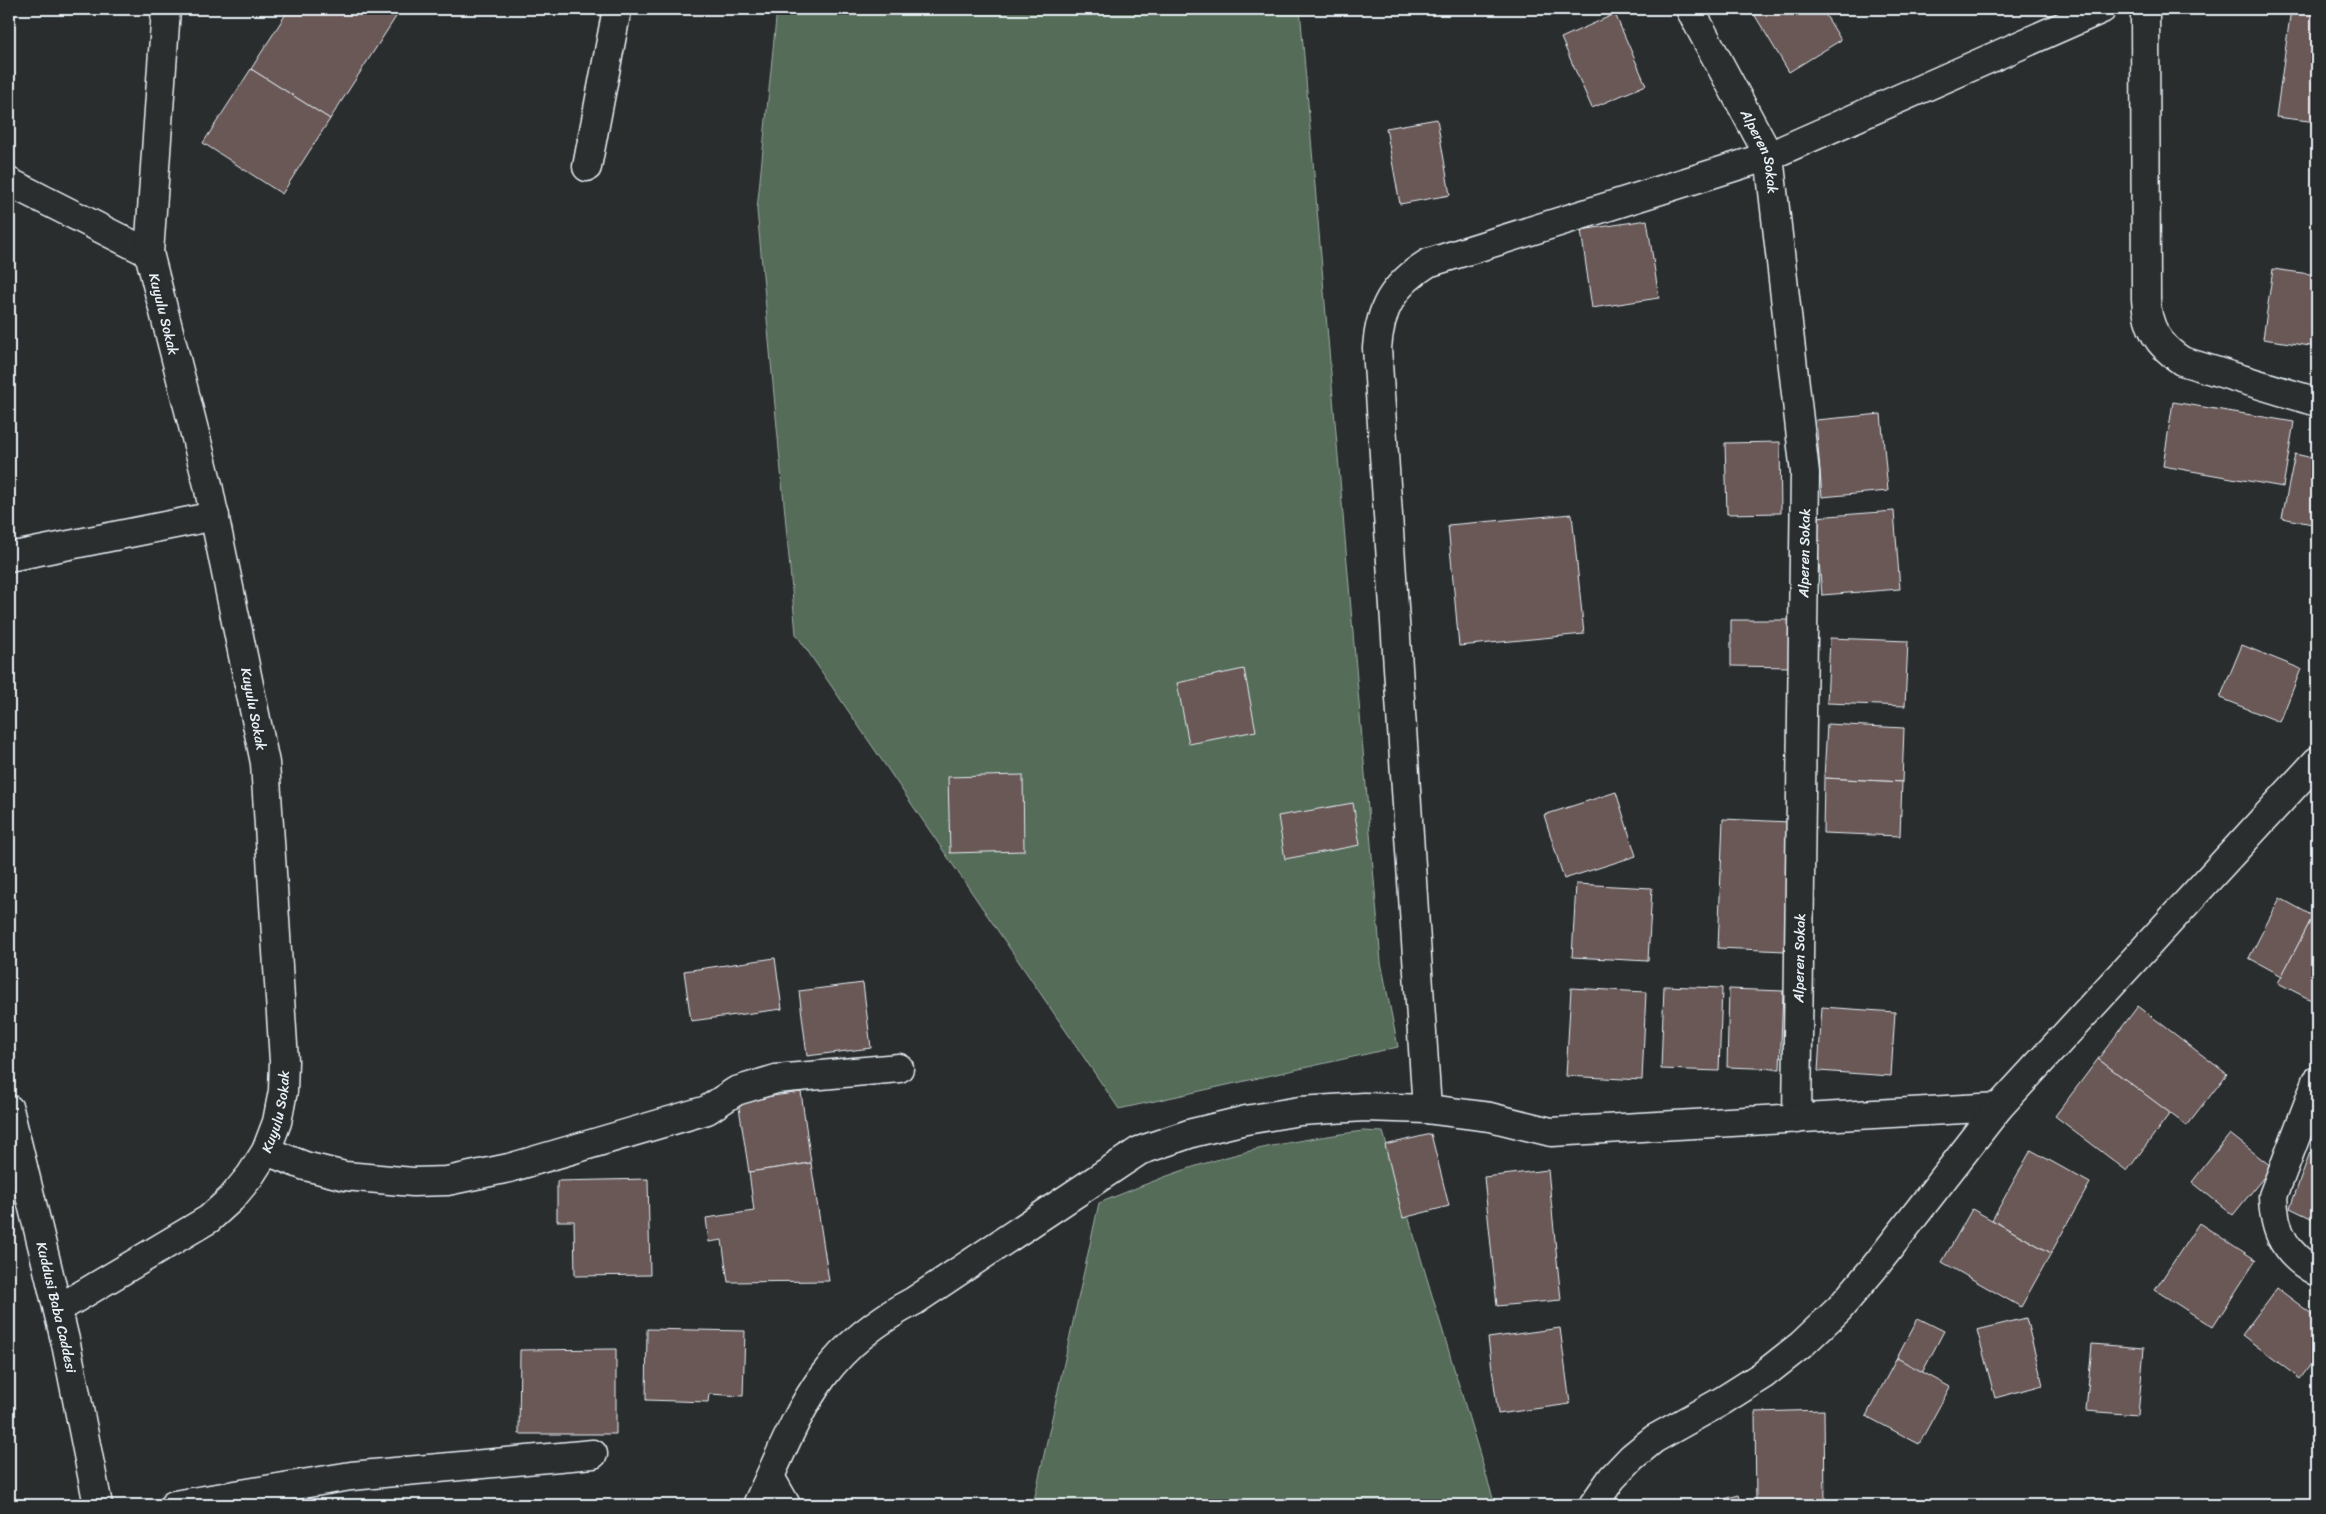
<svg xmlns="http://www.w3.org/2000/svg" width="2326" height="1514" font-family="Sriracha,sans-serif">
<rect width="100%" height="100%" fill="#2a2d2e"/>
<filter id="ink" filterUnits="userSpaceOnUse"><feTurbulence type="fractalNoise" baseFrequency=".02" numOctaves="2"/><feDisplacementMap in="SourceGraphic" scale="10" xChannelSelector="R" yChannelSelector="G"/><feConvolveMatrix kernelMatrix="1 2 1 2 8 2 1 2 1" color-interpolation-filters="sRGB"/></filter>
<g filter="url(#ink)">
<g fill="#546c59" stroke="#9eaea8">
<polygon points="777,9 1300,9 1381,962 1398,1047 1119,1109 796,634 757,210"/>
<path d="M1363 1131 1383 1132 1495 1505H1033L1099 1203C1134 1189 1169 1174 1206 1163 1257 1147 1310 1138 1363 1131Z"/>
</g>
<g fill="#6a5857" stroke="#e8f1f8">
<polygon points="289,9 401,9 330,119 251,69"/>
<polygon points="1751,9 1822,9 1841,40 1789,72"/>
<polygon points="2291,9 2317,9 2317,122 2276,117"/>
<polygon points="1615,14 1646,85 1592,108 1561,38"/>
<polygon points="251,69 330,119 282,194 203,143"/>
<polygon points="1437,119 1450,195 1400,204 1386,128"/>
<polygon points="1647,220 1659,298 1592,308 1581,230"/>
<polygon points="2273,269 2317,275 2317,347 2263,339"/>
<polygon points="2173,402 2294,422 2283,487 2163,466"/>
<polygon points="1881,414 1888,491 1822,497 1816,420"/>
<polygon points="1780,442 1781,513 1727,514 1725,443"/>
<polygon points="2295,454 2317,459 2317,525 2282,518"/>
<polygon points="1894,511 1900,589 1822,595 1815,517"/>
<polygon points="1572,514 1584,634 1459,646 1448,525"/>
<polygon points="1731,620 1794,620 1793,667 1731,666"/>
<polygon points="1830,638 1908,641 1905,706 1827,703"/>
<polygon points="2242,645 2301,669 2280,722 2220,698"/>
<polygon points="1244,669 1256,731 1189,744 1177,683"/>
<polygon points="1827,724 1904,728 1902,782 1824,778"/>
<polygon points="1023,775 1024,851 950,853 948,777"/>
<polygon points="1824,778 1902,782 1900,836 1823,833"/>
<polygon points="1616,792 1636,856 1564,879 1544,815"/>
<polygon points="1353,803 1360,845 1285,859 1278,816"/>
<polygon points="1723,819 1790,822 1785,951 1718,948"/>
<polygon points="1576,884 1652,888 1648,961 1572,957"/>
<polygon points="2280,898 2313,916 2282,976 2249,958"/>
<polygon points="2313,916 2317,918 2317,1003 2278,983"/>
<polygon points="775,958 782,1009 691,1021 684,971"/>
<polygon points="863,983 871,1048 807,1056 799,991"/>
<polygon points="1664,986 1722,988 1719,1071 1661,1069"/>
<polygon points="1571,988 1646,992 1642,1080 1566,1076"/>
<polygon points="1729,989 1783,991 1780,1069 1727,1067"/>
<polygon points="2138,1006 2227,1074 2187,1126 2098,1059"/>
<polygon points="1822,1007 1895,1012 1891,1076 1818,1071"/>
<polygon points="2098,1059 2170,1113 2127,1171 2055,1116"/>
<polygon points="801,1092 811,1163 749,1172 738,1101"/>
<polygon points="1431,1134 1449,1206 1403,1218 1385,1145"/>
<polygon points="2230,1134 2272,1167 2233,1215 2192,1182"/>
<polygon points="2031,1150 2090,1183 2051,1253 1992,1220"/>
<polygon points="2310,1152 2317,1154 2317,1221 2290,1208"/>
<polygon points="811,1163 829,1281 728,1282 722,1240 709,1242 706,1218 754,1211 749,1172"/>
<polygon points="1548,1170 1561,1300 1497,1306 1484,1177"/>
<polygon points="648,1179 650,1275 575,1276 574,1221 557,1221 557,1181"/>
<polygon points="1972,1209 2051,1253 2021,1307 1942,1262"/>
<polygon points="2199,1223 2256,1260 2213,1327 2155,1290"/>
<polygon points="2277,1288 2317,1318 2317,1356 2300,1379 2242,1335"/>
<polygon points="1918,1318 1944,1331 1922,1373 1897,1358"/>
<polygon points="2026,1318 2043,1385 1995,1398 1977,1330"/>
<polygon points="1560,1328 1570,1404 1498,1414 1488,1338"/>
<polygon points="647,1329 745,1331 743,1396 709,1394 708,1402 646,1400"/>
<polygon points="2092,1344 2144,1348 2138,1415 2086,1411"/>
<polygon points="616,1349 616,1434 519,1434 520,1350"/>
<polygon points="1897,1358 1950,1387 1919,1444 1866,1416"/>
<polygon points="1824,1410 1825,1505 1756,1505 1755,1412"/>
<polygon points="1739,1495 1742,1505 1701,1505"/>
</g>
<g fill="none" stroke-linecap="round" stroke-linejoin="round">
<g stroke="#e8f1f8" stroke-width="31">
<g id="minor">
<path id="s1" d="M1690 9 1769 156 1805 473 1797 1119"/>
<path d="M2145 9 2146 299C2147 327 2158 345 2182 361L2317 402"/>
<polyline points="587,167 617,9"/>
<polyline points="9,182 149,253"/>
<polyline points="9,557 215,516"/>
<path d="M2317 1081 2273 1196C2274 1232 2285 1255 2317 1272"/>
<path id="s2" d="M9 1109 66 1344 98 1505"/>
<path d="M1427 1109 1377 348C1380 308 1393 285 1428 263L1769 156 2102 9"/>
<polyline points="266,1151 305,1166 345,1176 413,1182 447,1181 509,1168 707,1110 736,1091 776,1079 899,1068"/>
<path id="s3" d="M58 1309 209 1219 231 1199 250 1176 266 1151 277 1122 283 1091 284 1061 265 763 208 485 149 253 166 9"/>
<polyline points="770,1477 786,1505"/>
<polyline points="174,1505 351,1476 593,1454"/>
<path d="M757 1505C800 1412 818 1351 914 1301L1139 1151 1192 1133 1246 1120 1300 1111 1364 1107 1427 1109 1490 1117 1551 1132 1999 1107 2317 761"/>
<polyline points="1593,1505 1612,1478 1632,1457 1654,1439 1722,1401 1763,1375 1801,1345 1839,1309 1873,1269 1999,1107"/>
</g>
</g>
<use href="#minor" stroke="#2a2d2e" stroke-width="28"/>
</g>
</g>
<g text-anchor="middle" stroke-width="5" stroke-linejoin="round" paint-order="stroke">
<g font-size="14" fill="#e8f1f8" stroke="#2a2d2e">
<text dy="5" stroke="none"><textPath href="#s1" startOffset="160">Alperen Sokak</textPath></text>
<text transform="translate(164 314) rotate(76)" y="5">Kuyulu Sokak</text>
<text transform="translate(1804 553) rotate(-89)" y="5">Alperen Sokak</text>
<text transform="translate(254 709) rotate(79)" y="5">Kuyulu Sokak</text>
<text transform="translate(1799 958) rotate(-89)" y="5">Alperen Sokak</text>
<text dy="5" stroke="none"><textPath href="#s3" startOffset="306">Kuyulu Sokak</textPath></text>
<text dy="5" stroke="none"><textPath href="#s2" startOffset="204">Kuddusi Baba Caddesi</textPath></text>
</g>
</g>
<rect width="2326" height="1514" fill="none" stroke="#2a2d2e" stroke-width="30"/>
<rect x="15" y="15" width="2296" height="1484" fill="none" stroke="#e8f1f8" stroke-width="2" filter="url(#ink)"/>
</svg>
